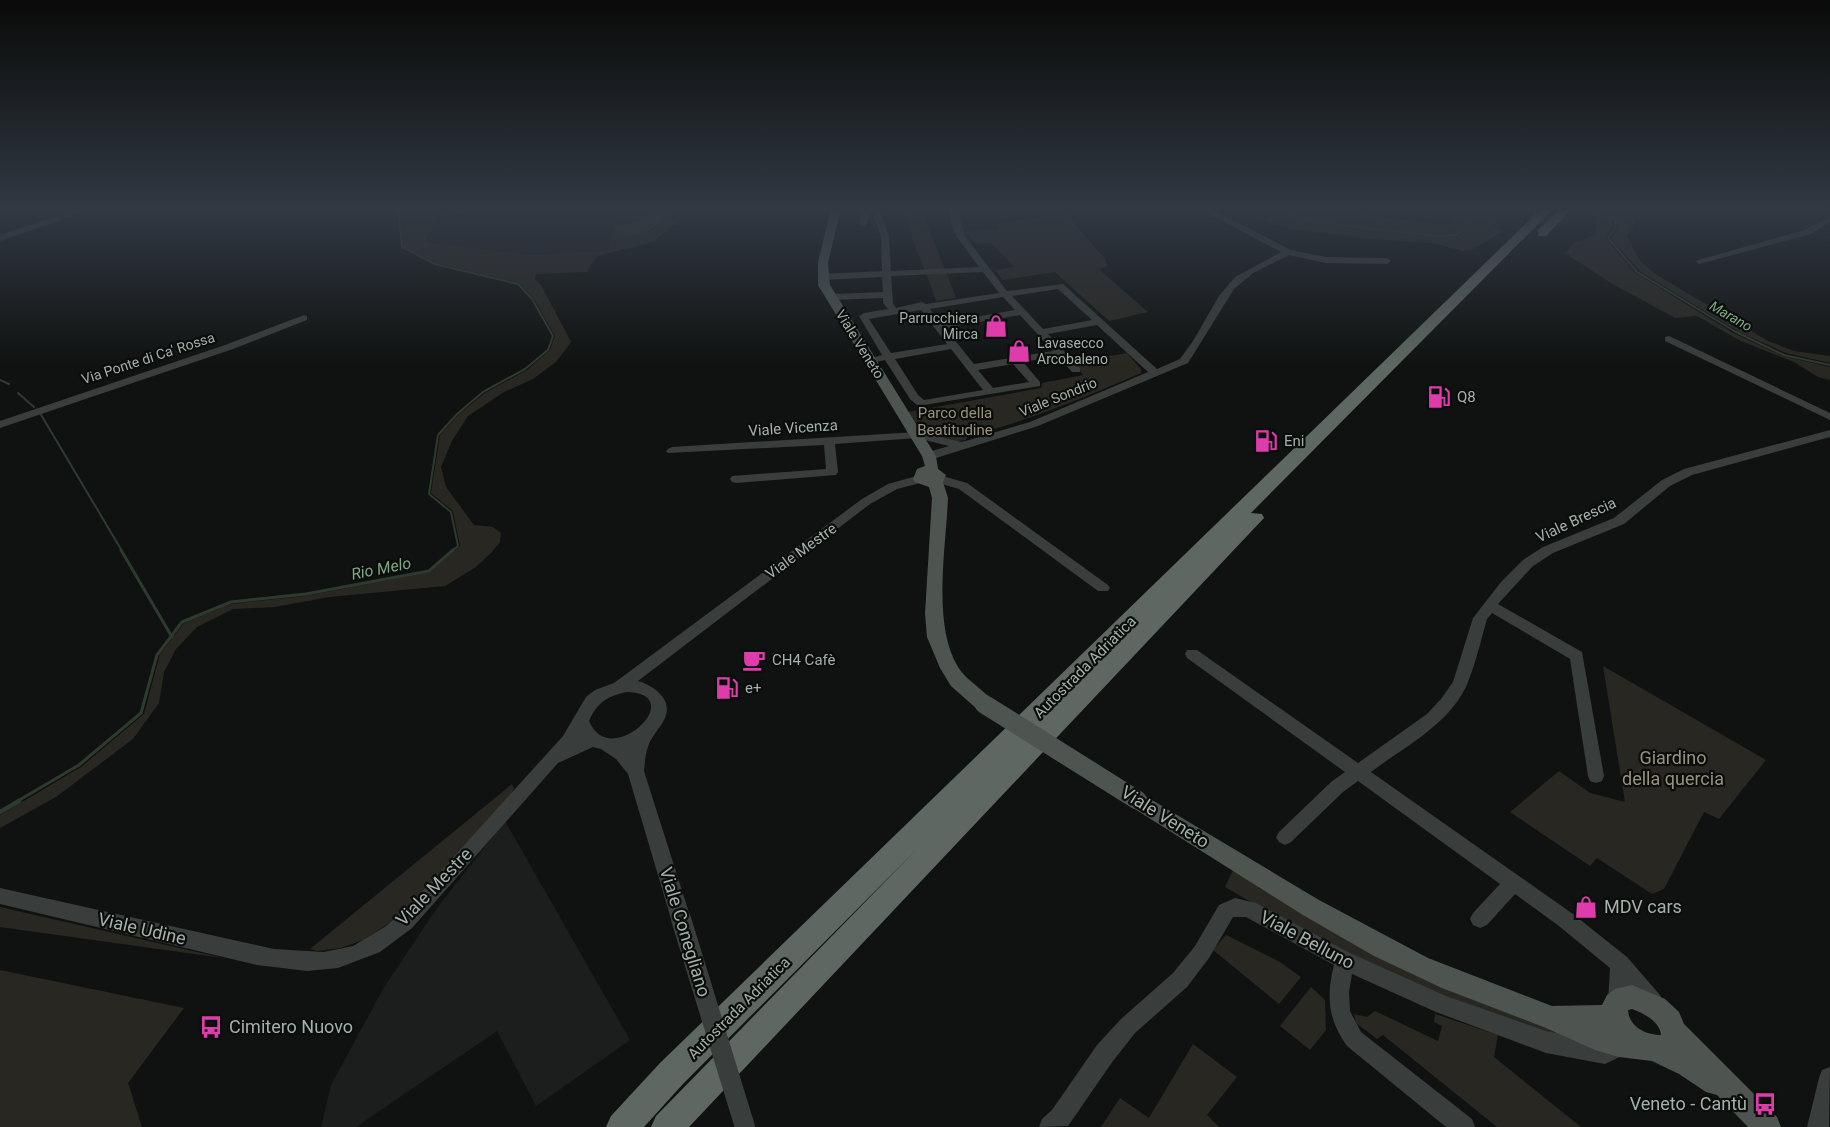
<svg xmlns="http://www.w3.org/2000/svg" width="1830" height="1127" font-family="Roboto,sans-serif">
<rect width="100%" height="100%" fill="#101211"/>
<g fill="#1c1e1e">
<polygon points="597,209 594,217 616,216 607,250 534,255 425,242 437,215"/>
<polygon points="505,821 630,1040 536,1106 497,1031 356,1127 321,1127 331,1085 383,989 437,908"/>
</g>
<g fill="#292721">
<polygon points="406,208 420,208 420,211 437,215 425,242 534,255 607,250 619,208 646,208 647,214 639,221 625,224 630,235 653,229 676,208 705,208 672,226 653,242 597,256 587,272 536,274 535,279 541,285 571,342 556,362 533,379 504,392 468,416 452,441 441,467 446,487 474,525 493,527 501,533 500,542 491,553 476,567 445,586 329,597 275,607 233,609 197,627 176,649 164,672 159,703 133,739 56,797 0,828 0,815 81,767 144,714 160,654 184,623 231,604 305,596 430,572 460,546 453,511 431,493 440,435 459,414 485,393 527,370 550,350 555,336 534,299 519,283 436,263 403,247 401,211"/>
<polygon points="1034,208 1061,208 1105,259 1108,266 1099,269 1148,312 1109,321 1055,272 1003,280 995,270 1014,267 991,243 976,244 966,232 999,229 996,224 1041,217"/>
<polygon points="1255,208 1288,217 1325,223 1438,237 1459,236 1470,228 1465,216 1465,208 1490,208 1497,220 1491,226 1504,231 1471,250 1462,251 1433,243 1372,239 1297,230 1269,223 1248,212 1223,208"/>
<polygon points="1259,208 1299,208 1448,225 1455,219 1450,208 1462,208 1461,216 1467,227 1456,235 1438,235 1325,222"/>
<polygon points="1594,208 1604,210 1612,219 1611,228 1605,238 1634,272 1733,333 1783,356 1830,367 1830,380 1818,377 1794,362 1741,341 1697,316 1675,318 1611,283 1565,253 1574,243 1596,234 1596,212"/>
<polygon points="1624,208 1628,211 1636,222 1627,237 1640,261 1657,275 1768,341 1794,351 1830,356 1830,363 1786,353 1739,332 1641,272 1611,239 1618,229 1619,220 1607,208"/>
<polygon points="921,209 945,270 925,271 913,241 906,210"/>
<polygon points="946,272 956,298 936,301 926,273"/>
<path d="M1127 353 1141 369V373C1084 398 1027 421 967 437L966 440C938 445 923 434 908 412L1041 388 1042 383 1083 375 1074 362Z"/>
<polygon points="1603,666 1766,760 1719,819 1704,812 1664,889 1652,894 1597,858 1590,866 1510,812 1559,771 1590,793 1625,802"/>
<polygon points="512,784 514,789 509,798 403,914 363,940 341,948 317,951 310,949"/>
<polygon points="1233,870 1583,1035 1573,1040 1455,1004 1322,942 1225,887"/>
<polygon points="0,907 223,958 0,927"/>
<polygon points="1226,935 1280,962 1301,977 1279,1004 1213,950"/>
<polygon points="0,970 184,1008 128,1083 142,1127 0,1127"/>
<polygon points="1311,987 1325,1000 1326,1030 1310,1050 1280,1026"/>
<polygon points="1375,1011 1438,1041 1442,1026 1434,1022 1435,1014 1498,1035 1494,1057 1581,1127 1497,1127 1383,1035 1377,1039 1356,1023 1354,1014 1367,1017"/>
<polygon points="1193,1044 1237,1077 1207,1115 1219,1127 1101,1127 1120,1098 1149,1118"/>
</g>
<path fill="#2d3b2e" d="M646 208H676L675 211C662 220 631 251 617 227L639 221 647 214Z"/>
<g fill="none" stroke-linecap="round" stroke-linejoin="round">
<g stroke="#2d3b2e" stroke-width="2">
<polyline points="404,208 399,211 402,247 435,264 518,284 532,299 553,336 548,350 525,369 483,392 457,414 438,435 429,494 451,512 458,546 452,551"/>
<polyline points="1257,208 1325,223 1438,236 1457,235 1469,227 1463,216 1464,208"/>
<polyline points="1604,208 1616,220 1615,228 1608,238 1637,272 1736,332 1784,355 1830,365"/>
<polyline points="0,380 9,384"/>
<polyline points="18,393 34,407"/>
<polyline points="40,413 122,551"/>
</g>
<g stroke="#2d3b2e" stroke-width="3">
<polyline points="121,550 172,637"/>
<polyline points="16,802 79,765 141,713 157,655 182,622 231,602 306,594 429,571 453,550"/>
</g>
<polyline stroke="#2d3b2e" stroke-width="4.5" points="0,812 19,801"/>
<g fill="#393d3b" fill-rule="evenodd">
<polygon points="82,208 95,208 0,241 0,235"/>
<polygon points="448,208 457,209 570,208 505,213 491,210 454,214"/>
<path d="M865 208H879L889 237 891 271 979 267 957 237 953 229 949 208H957L965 236 1007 291 1063 284 1157 369 1180 359 1193 341 1219 296 1235 277 1281 252 1198 208H1209L1291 250 1326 257 1387 258 1391 261 1387 264 1326 263 1289 255 1253 273 1234 289 1188 363 1038 426 933 459 929 460 923 456 925 453 949 446 917 438 835 444 838 472 836 475 736 483 732 482 730 479 732 476 826 469 824 445 668 453 666 451 668 449 672 447 917 432 962 442 1030 422 1148 372 1097 325 1048 334 1080 368V372H1072L1058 356 1023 362 1040 382V386L918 406 910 399 885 360 870 363 865 360 882 355 859 316 864 313 888 309 883 303V298L831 300 826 297 831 294 883 292 882 277 823 280 819 277 823 274 882 271 881 237 872 211 869 214 866 227 859 225 861 213ZM983 272 999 293 926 304 922 302 896 308 893 303 891 276ZM1058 289 1092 320 1043 329 1012 296ZM1003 297 1015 310 941 323 930 309ZM921 310 947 344 891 353 869 319ZM1020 315 1053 351 974 364 945 328ZM951 349 983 390 924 400 918 395 895 359ZM1013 364 1029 382 993 388 978 370Z"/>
<polygon points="1830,216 1830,222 1811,234 1699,264 1695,261 1805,230"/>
<polygon points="304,315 307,316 307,320 233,349 0,428 0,421 225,345"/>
<polygon points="1669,336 1830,413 1830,420 1665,341 1665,337"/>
<path d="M1830 430V437L1692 475 1670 486 1624 524 1553 553 1533 566 1498 604 1582 652 1604 776 1602 781 1596 783 1590 781 1588 776 1570 659 1492 613 1487 619C1481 640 1476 662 1468 682 1452 723 1404 747 1371 772L1573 914 1627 957 1660 995 1663 1002 1660 1009 1653 1012 1646 1009 1629 989 1625 1008 1618 1011 1611 1008 1608 1001 1610 968 1559 926 1515 894 1487 925 1480 928 1473 925 1470 919 1473 913 1500 884 1358 781 1343 792 1291 842 1285 845 1279 842 1276 837 1279 832 1331 782 1345 772 1187 658 1185 654 1187 650H1197L1358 763 1427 714 1441 699 1453 682 1473 618 1501 582 1523 560 1543 547 1614 518 1662 480 1684 469Z"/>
<path d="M920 475 924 476 926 479 924 482 897 489 870 504 638 681C654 686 673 699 665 718 660 729 651 736 648 747 645 754 645 763 644 771L691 919 688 925 681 928 674 925 671 919 628 774 616 759 601 749 593 747 558 763 412 928 380 952 338 968 307 971 257 965 0 904V888L274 949 324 952 353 946 386 926 410 905 563 736 586 697 595 690 614 683 862 499 888 484ZM628 692C690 695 610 772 589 721 597 702 609 695 628 692Z"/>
<polygon points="939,475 967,483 1108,585 1110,588 1108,591 1098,591 959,489 935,482 933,479 935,476"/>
<path d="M1235 898 1256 903 1352 954 1446 996 1546 1031 1605 1042 1621 1035 1628 1039 1632 1046 1628 1053 1605 1064 1546 1053 1436 1012 1352 974 1349 992 1350 1011 1361 1032 1472 1119 1475 1127H1446L1347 1046C1328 1020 1326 996 1334 965L1246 917H1233L1209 958 1187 987 1135 1033 1113 1061 1068 1126 1039 1127 1042 1119 1052 1110 1097 1045 1121 1019 1173 973 1195 946 1219 905Z"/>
<polygon points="1830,1067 1829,1127 1807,1127 1819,1078 1822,1070"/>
</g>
<g fill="#4e5551" fill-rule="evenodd">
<path d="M831 208H841L828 263 830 285 936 456 938 469 946 475 943 482 948 498C946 547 932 625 958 667 967 682 985 689 994 704L991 709 984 711 977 709 951 686 940 668 927 637 925 614 932 498 929 487 915 482 913 479 917 469 925 466 922 456 818 285V263Z"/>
<path d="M1137 791 1319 900 1428 958 1552 1006 1602 1005 1607 995 1615 989 1632 985 1665 999 1679 1012 1684 1024 1777 1117 1781 1127H1748L1717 1095 1706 1092 1679 1074 1652 1061 1619 1057 1595 1050 1546 1028 1442 988 1374 956 1303 915 1130 806 1126 800 1130 794ZM1632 1009C1644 1013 1660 1022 1661 1035 1646 1035 1629 1027 1628 1010Z"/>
</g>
<g fill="#5e6761" fill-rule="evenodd">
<polygon points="1542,208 1554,208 1251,513 1262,514 1264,518 689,1127 651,1127 656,1116 916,850 682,1085 644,1127 606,1127 611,1116 660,1063"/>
<polygon points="1561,208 1573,208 1546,236 1538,236 1538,230"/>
</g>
<polyline stroke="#393d3b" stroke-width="20" points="681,919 745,1127"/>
<polyline stroke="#4e5551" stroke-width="19" points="984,704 1137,800"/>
</g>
<linearGradient id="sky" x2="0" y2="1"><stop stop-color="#090a09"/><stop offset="0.57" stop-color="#313943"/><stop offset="1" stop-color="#313943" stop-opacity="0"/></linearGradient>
<rect width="1830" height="366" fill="url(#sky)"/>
<defs>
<g id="shop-bare" transform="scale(1.8)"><path d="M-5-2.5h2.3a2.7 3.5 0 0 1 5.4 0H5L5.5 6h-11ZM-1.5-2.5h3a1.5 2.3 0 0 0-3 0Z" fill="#de3cab" stroke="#0b0c0c" stroke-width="2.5" paint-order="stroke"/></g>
<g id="fuel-bare" transform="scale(1.8)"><path d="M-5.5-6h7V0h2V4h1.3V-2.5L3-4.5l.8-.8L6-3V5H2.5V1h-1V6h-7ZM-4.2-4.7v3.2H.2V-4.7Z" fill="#de3cab" stroke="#0b0c0c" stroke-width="2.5" paint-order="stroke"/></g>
<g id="cafe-bare" transform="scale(1.8)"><path d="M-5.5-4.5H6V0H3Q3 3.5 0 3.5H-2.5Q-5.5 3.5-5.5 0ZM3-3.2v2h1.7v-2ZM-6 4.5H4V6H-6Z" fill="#de3cab" stroke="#0b0c0c" stroke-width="2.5" paint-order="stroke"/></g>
<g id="bus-bare" transform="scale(1.8)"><path d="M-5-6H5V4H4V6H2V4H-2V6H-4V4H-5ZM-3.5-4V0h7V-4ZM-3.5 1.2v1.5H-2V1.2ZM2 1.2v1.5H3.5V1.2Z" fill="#de3cab" stroke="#0b0c0c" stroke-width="2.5" paint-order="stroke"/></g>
</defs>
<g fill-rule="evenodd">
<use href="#shop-bare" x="996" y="326"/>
<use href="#shop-bare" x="1019" y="351"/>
<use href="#fuel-bare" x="1439" y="397"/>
<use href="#fuel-bare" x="1266" y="441"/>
<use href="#cafe-bare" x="754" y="660"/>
<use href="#fuel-bare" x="727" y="688"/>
<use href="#shop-bare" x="1586" y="907"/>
<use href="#bus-bare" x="211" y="1027"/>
<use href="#bus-bare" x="1765" y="1104"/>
</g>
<g text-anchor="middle" stroke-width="4.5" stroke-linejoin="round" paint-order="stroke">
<g font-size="14" font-style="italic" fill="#7da982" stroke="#0b0c0c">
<text transform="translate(1731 316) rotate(30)" y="5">Marano</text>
</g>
<g font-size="14" fill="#a3b1a8" stroke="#0b0c0c" text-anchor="end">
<text x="978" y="323">Parrucchiera<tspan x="978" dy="16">Mirca</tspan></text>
<text x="1037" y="348" text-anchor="start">Lavasecco<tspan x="1037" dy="16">Arcobaleno</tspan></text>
</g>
<g font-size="14" fill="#a3b1a8" stroke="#0b0c0c">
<text transform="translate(860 344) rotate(58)" y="5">Viale Veneto</text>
<text transform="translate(148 358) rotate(-18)" y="5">Via Ponte di Ca' Rossa</text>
<text transform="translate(1058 397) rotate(-22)" y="5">Viale Sondrio</text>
</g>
<g font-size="15" fill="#a3b1a8" stroke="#0b0c0c" text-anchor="start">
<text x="1457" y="402">Q8</text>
<text x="1284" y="446">Eni</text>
<text x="772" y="665">CH4 Cafè</text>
<text x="745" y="693">e+</text>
</g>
<g font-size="15" fill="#9a917c" stroke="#0b0c0c">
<text x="955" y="418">Parco della<tspan x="955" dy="17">Beatitudine</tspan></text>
</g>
<g font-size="15" fill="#a3b1a8" stroke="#0b0c0c">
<text transform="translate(793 428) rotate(-4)" y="5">Viale Vicenza</text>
<text transform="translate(1576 520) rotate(-25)" y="5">Viale Brescia</text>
<text transform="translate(801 551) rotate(-36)" y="5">Viale Mestre</text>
<text transform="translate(1085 667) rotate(-45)" y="5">Autostrada Adriatica</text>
<text transform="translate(739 1008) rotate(-45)" y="5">Autostrada Adriatica</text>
</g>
<g font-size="16" font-style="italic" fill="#7da982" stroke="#0b0c0c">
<text transform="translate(381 568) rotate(-11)" y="6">Rio Melo</text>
</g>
<g font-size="18" fill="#9a917c" stroke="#0b0c0c">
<text x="1673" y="764">Giardino<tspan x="1673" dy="21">della quercia</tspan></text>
</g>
<g font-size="18" fill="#a3b1a8" stroke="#0b0c0c">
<text transform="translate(1165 817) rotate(32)" y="6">Viale Veneto</text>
<text transform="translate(434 887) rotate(-46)" y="6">Viale Mestre</text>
<text transform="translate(142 929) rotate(13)" y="6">Viale Udine</text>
<text transform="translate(685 932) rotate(73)" y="6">Viale Conegliano</text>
<text transform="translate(1307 940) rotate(28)" y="6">Viale Belluno</text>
</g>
<g font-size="18" fill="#a3b1a8" stroke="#0b0c0c" text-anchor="start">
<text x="1604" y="913">MDV cars</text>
<text x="229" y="1033">Cimitero Nuovo</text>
<text x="1747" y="1110" text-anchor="end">Veneto - Cantù</text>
</g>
</g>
</svg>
